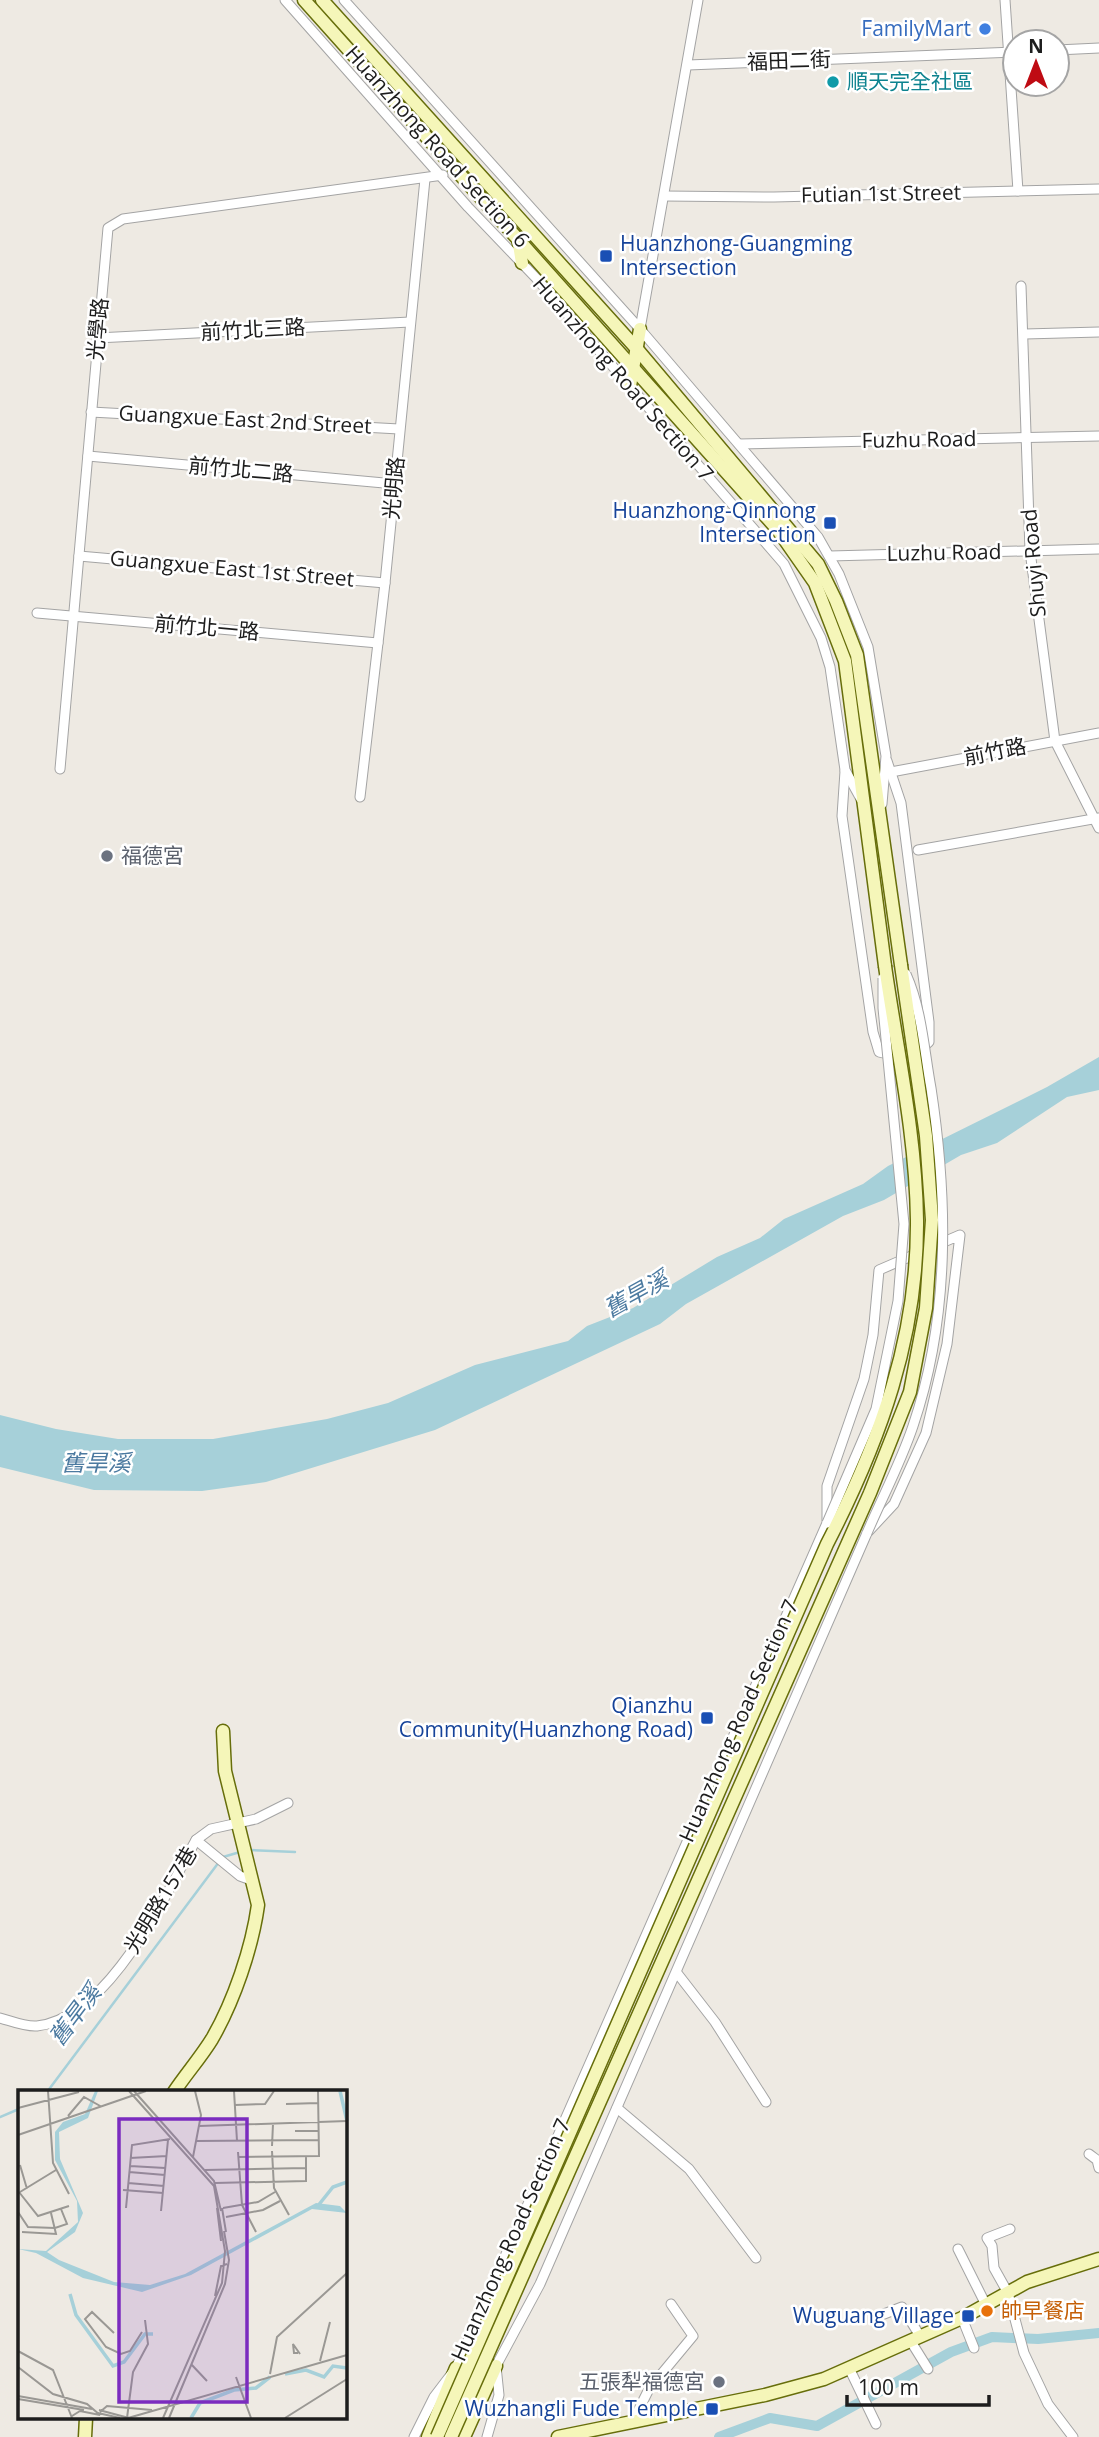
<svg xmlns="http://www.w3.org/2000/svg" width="1099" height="2437" font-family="'Open Sans','Noto Sans TC',sans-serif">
<rect width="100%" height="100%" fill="#eeeae3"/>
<polygon fill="#a6d0d9" points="1099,1057 1099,1090 1067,1097 997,1143 961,1155 884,1200 843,1216 686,1304 660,1324 435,1430 266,1482 202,1491 94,1490 0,1467 0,1415 56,1429 118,1439 213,1439 327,1419 388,1403 475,1365 568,1341 587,1326 633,1308 717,1257 760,1238 784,1219 863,1184 888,1166 1047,1087"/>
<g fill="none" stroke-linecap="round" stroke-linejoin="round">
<g stroke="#a6d0d9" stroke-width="2.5">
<polyline points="250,1850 295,1852"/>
<polyline points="223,1857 240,1852"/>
<polyline points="47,2092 219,1862"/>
<polyline points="0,2117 19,2109"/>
</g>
<polyline stroke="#a6d0d9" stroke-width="10" points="719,2437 770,2418 817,2426 951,2352 992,2337 1038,2339 1099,2333"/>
<g stroke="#a4a4a4" stroke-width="11">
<g id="street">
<polyline points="285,0 468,207 536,278 784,564 821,638 830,667 845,770 861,799"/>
<polyline points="344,0 640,329 818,537 839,574 868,647 886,756 882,804"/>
<polyline points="1005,0 1018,191"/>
<polyline points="1057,50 1099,48"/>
<polyline points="688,65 1015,52"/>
<polyline points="664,196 774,197 1099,189"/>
<polyline points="1021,286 1030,551 1055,741 1099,828"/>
<polyline points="640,329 698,0"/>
<polyline points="1025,334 1099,332"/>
<polyline points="97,338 410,322"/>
<polyline points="91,412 399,429"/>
<polyline points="739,444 1099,436"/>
<polyline points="88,456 395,484"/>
<polyline points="79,556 385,583"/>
<polyline points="830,556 1099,549"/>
<polyline points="37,613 378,643"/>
<polyline points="887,761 901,803 929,1022 929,1042 920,1050"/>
<polyline points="60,769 108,228 123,219 443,175"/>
<polyline points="845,771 842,816 873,1032 879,1052 892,1055"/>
<polyline points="891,772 1099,733"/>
<polyline points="360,797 385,583 425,179"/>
<polyline points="918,850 1099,818"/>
<polyline points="196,1840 240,1876 251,1880"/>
<polyline points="677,1973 715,2022 766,2102"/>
<path d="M0 2018C11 2021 25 2027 37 2026 109 2018 164 1897 196 1840L211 1829 256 1819 288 1803"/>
<polyline points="617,2108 689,2169 756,2258"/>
<polyline points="1089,2154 1097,2160 1099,2168"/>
<polyline points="1010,2229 987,2238 992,2246 994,2268 1008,2293 1024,2353 1048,2404 1073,2437"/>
<polyline points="958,2249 986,2305"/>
<polyline points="884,2314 902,2307 920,2336"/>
<polyline points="962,2318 974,2348"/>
<polyline points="910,2340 928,2369"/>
<polyline points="850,2370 876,2424"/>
<polyline points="633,2421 649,2389 693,2336 671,2304"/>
<polyline points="414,2437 434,2397 456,2368 827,1523 827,1486 864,1379 873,1335 879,1270 960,1235 947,1344 926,1433 894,1504 867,1533 540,2284 496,2366 499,2395 487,2437"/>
</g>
</g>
<g stroke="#676e0b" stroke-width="15">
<g id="secondary">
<polyline points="304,0 778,530 815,583 845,661 885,966"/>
<polyline points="322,0 637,349 818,564 836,601 857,655 901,965"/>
<polyline points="518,238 522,263"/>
<polyline points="630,386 640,329"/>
<path d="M174 2092C186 2074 201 2057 212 2039 234 2001 252 1948 258 1905L225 1771 223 1731"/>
<polyline points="85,2437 86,2418"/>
<polyline points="428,2437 456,2368"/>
<polyline points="464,2437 496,2366"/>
<polyline points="558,2437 765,2395 824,2379 962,2318 1027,2282 1099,2259"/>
</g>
</g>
<use href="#street" stroke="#fff" stroke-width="9"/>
<use href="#secondary" stroke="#f5f6b9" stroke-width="12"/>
<g stroke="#a4a4a4" stroke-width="11" stroke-linecap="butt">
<g id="street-bridge">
<polyline points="827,1523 876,1409 898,1301 904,1224 883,1008 883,978"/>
<path d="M867 1533C882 1498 901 1462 913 1426 950 1317 948 1200 931 1088 924 1050 922 1010 906 974"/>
</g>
</g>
<g stroke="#676e0b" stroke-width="15" stroke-linecap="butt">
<g id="secondary-bridge">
<path d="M437 2437 827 1544C880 1441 918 1337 917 1220 916 1135 897 1050 885 966"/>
<polyline points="451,2437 870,1493 910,1392 926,1308 932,1220 926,1136 901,965"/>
</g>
</g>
<use href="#street-bridge" stroke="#fff" stroke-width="9"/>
<use href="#secondary-bridge" stroke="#f5f6b9" stroke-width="12"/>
</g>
<circle fill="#3f7fe0" stroke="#fff" stroke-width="2.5" cx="985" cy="29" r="7"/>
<circle fill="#0f9aa8" stroke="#fff" stroke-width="2.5" cx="833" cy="82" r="7"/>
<g fill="#1a4fb4" stroke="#fff" stroke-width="2.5">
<rect x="599" y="249" width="14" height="14" rx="3.5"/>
<rect x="823" y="516" width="14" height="14" rx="3.5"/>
<rect x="700" y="1711" width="14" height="14" rx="3.5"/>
<rect x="961" y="2309" width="14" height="14" rx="3.5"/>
<rect x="705" y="2402" width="14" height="14" rx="3.5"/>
</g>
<g fill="#6b7280" stroke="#fff" stroke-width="2.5">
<circle cx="107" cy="856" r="7"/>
<circle cx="719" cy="2382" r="7"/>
</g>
<circle fill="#e8710a" stroke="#fff" stroke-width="2.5" cx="987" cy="2311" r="7"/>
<g text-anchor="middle" stroke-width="5" stroke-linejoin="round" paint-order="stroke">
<g font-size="21" fill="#366cbe" stroke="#fff" text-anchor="end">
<text x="971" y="36">FamilyMart</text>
</g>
<g font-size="21" fill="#1d1d1d" stroke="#fff">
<text transform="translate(789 61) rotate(-2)" y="7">福田二街</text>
<text transform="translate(437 147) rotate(48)" y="7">Huanzhong Road Section 6</text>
<text transform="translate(881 194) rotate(-1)" y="7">Futian 1st Street</text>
<text transform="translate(98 329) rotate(-85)" y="7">光學路</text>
<text transform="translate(253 330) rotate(-3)" y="7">前竹北三路</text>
<text transform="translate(623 379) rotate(49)" y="7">Huanzhong Road Section 7</text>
<text transform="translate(245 420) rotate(3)" y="7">Guangxue East 2nd Street</text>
<text transform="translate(919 440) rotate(-1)" y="7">Fuzhu Road</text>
<text transform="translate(241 470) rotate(5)" y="7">前竹北二路</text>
<text transform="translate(394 488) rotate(-85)" y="7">光明路</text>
<text transform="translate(944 553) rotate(-1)" y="7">Luzhu Road</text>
<text transform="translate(1034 563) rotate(-95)" y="7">Shuyi Road</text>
<text transform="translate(232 569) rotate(5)" y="7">Guangxue East 1st Street</text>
<text transform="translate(207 628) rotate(5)" y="7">前竹北一路</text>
<text transform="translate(995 752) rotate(-11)" y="7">前竹路</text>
<text transform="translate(739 1721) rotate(-66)" y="7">Huanzhong Road Section 7</text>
<text transform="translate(161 1900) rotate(-59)" y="7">光明路157巷</text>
<text transform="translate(511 2240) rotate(-66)" y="7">Huanzhong Road Section 7</text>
</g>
<g font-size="21" fill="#0d838f" stroke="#fff" text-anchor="start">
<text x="847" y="89">順天完全社區</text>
</g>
<g font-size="21" fill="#164399" stroke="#fff" text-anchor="end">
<text x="620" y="251" text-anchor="start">Huanzhong-Guangming<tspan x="620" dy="24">Intersection</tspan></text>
<text x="816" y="518">Huanzhong-Qinnong<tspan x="816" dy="24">Intersection</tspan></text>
<text x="693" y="1713">Qianzhu<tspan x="693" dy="24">Community(Huanzhong Road)</tspan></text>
<text x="954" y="2323">Wuguang Village</text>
<text x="698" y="2416">Wuzhangli Fude Temple</text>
</g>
<g font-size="21" fill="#5b616d" stroke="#fff" text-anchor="start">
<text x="121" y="863">福德宮</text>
<text x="705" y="2389" text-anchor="end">五張犁福德宮</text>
</g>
<g font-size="21" fill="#c56008" stroke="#fff" text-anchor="start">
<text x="1001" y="2318">帥早餐店</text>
</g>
<g font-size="23" font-style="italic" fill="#4c7aa0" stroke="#fff">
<text transform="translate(636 1294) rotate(-29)" y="8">舊旱溪</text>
<text x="96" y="1471">舊旱溪</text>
<text transform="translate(75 2015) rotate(-53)" y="8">舊旱溪</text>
</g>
</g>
<g transform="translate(18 2090)">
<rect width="329" height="329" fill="#eeeae3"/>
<path d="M77 1H80L70 28 41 42 42 69 65 123 57 142 29 162 41 170 96 192 132 195 167 184 298 113 322 116 329 123 294 119 173 185 124 202 65 188 18 163 0 159 28 161 60 132 59 111 37 70V42L45 32 67 24Z" fill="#a6d0d9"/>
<path fill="none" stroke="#a6d0d9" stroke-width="3.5" d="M322 1 329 31M299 117 315 97 329 92M52 204 58 225 95 276 106 272 127 244H135M267 284 288 280 306 287 315 276 329 278M173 328 182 313 216 300 238 298 252 287"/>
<path fill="none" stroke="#9a9894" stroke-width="2" d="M30 1 35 73 51 104M111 1 196 96 207 161 204 193 145 328M116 1 196 91 203 121M216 1 219 51M268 14 300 13M217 15 247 14 256 1M0 18 61 2M50 26 66 7 84 17M181 36 329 31M277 41H301M0 45 128 1M178 51 301 50M254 56 255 34M254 61 256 98 271 125M220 62 224 115 238 142M175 67 183 25 177 1M220 67 301 66 300 1M112 68 149 66M2 75 9 99M112 76 147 78M187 80 288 78M111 82 147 85M110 93 146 96M197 93 288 91V66M105 100 145 103M1 102 20 126 51 116M2 102 38 80M108 118 114 55 152 49M199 118 203 151M204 118 208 142M205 118 240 112 257 102M143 121 150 50M0 122 10 137 37 138 49 134 43 119M208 127 245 120 262 111M4 142 38 144 33 123M197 206 203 176 209 174M96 243 74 222 67 229 88 257 103 264 112 261 124 242M0 261 35 280 54 328M280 263H276L275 254 282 264M302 271 312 232M173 274 189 291M0 277 35 304 69 314 82 325 62 321 54 326M252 284 259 247 329 183M218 287 233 328M0 306 74 319M0 309 66 320M81 320 111 328M82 322 89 316 134 320M80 323 102 328M109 328 115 282 130 254 127 230M110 328 329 265M151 328 207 194 211 170 206 141M267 328 329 289"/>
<path fill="#7b2cbf" fill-opacity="0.15" stroke="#7b2cbf" stroke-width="3.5" d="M101 29H229V312H101Z"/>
<rect width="329" height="329" fill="none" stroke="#1d1d1d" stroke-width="3.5"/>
</g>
<g transform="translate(1036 63)"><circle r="33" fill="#ffffff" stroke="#a5a5a5" stroke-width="2"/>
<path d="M0-5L12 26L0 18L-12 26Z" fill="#bf0b13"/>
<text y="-10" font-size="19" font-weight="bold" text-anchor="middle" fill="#1d1d1d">N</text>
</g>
<path d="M847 2395v10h142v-10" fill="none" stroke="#1d1d1d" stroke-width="3.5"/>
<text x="858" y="2395" font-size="21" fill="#1d1d1d" stroke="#ffffff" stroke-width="5" paint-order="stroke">100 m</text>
</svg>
